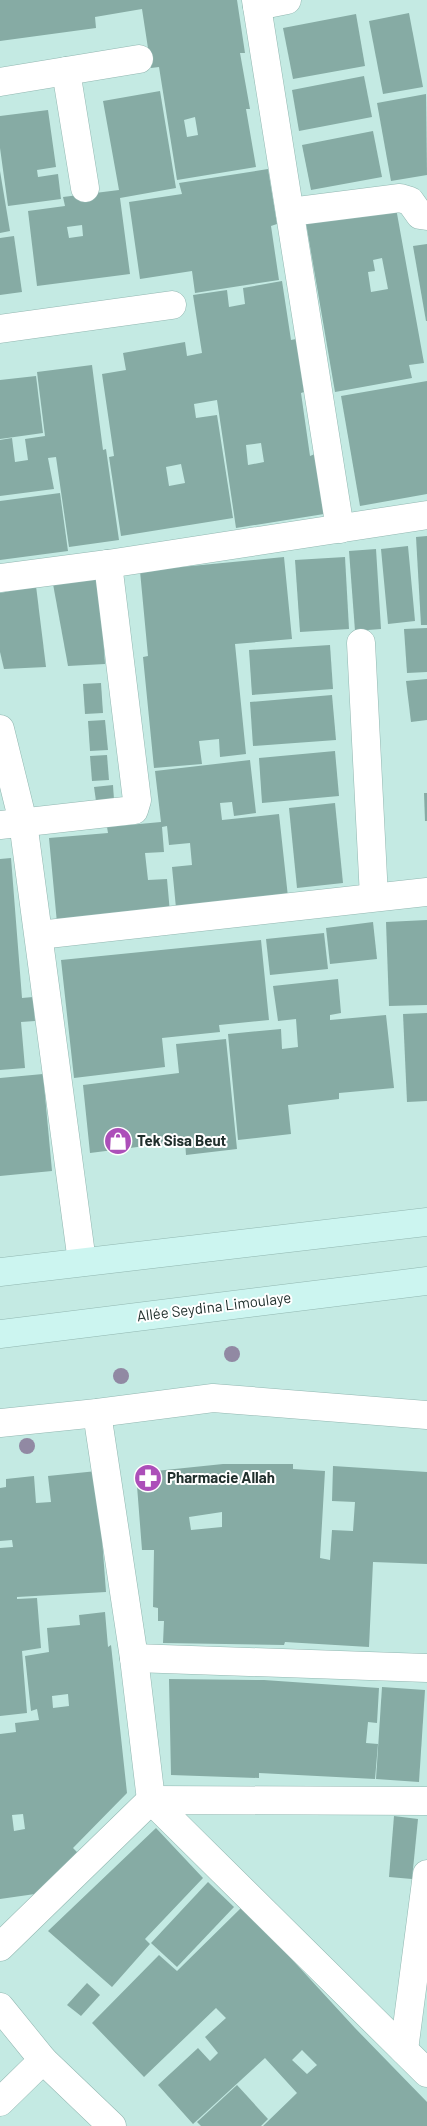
<svg xmlns="http://www.w3.org/2000/svg" width="427" height="2126" font-family="Barlow,sans-serif">
<rect width="100%" height="100%" fill="#c4eae3"/>
<g fill="#86aba4" fill-rule="evenodd">
<path d="M0 0H237L245 53H240L250 109H246L256 167 177 180 159 67 151 68 142 9 95 17 96 28 0 41ZM195 117 198 135 187 137 184 120Z"/>
<polygon points="409,13 423,87 383,94 369,21"/>
<polygon points="356,14 365,66 293,79 283,28"/>
<polygon points="364,76 372,117 299,131 292,90"/>
<path d="M160 91 176 188 120 198 130 274 37 286 28 211 65 206 63 197 119 190 103 101ZM82 225 83 236 69 238 67 227Z"/>
<polygon points="426,94 427,175 391,181 377,103"/>
<polygon points="48,110 56,167 37,170 38,177 58,174 61,199 8,206 0,148 0,116"/>
<polygon points="373,131 382,177 311,190 302,145"/>
<polygon points="268,169 277,224 271,226 279,280 195,293 192,271 140,279 129,202 182,194 179,183"/>
<polygon points="0,171 10,231 0,233"/>
<path d="M396 208 424 363 409 365 412 378 335 392 306 223ZM382 258 388 289 371 292 368 272 375 271 373 260Z"/>
<polygon points="14,236 22,292 0,295 0,238"/>
<polygon points="427,244 427,321 426,321 413,246"/>
<path d="M282 281 291 340 296 339 304 392 301 393 310 456 315 454 324 514 236 528 217 400 194 404 196 418 217 415 233 518 121 536 109 457 114 456 102 374 126 370 123 353 185 342 187 356 202 353 193 295 227 290 229 307 245 304 243 288ZM261 443 264 462 248 465 246 445ZM181 464 185 483 169 486 166 467Z"/>
<polygon points="92,365 103,450 106,449 119,540 69,547 56,457 48,458 54,489 0,496 0,440 12,438 15,462 28,460 25,439 45,436 37,372"/>
<polygon points="36,376 43,433 0,439 0,380"/>
<polygon points="427,381 427,494 360,506 341,396"/>
<polygon points="60,493 68,551 0,560 0,501"/>
<polygon points="427,536 427,625 421,625 416,537"/>
<polygon points="408,546 415,621 388,624 381,549"/>
<polygon points="376,549 381,629 355,631 349,551"/>
<polygon points="284,557 292,639 235,644 246,754 220,757 219,739 199,741 202,764 154,768 143,657 148,656 140,571"/>
<polygon points="345,557 349,629 300,632 295,560"/>
<polygon points="99,578 105,664 68,666 53,584"/>
<polygon points="36,586 46,667 4,669 0,652 0,593"/>
<polygon points="427,628 427,672 407,673 404,629"/>
<polygon points="330,645 333,689 252,695 249,650"/>
<polygon points="427,679 427,720 411,722 406,681"/>
<polygon points="101,683 103,713 85,714 83,684"/>
<polygon points="332,695 336,740 253,746 250,702"/>
<polygon points="105,720 108,750 90,751 88,721"/>
<polygon points="335,751 339,796 262,803 259,758"/>
<polygon points="107,755 109,780 92,781 90,756"/>
<polygon points="250,760 256,813 234,816 232,802 220,803 222,820 279,814 288,897 176,908 172,867 192,865 190,843 169,845 167,826 162,827 164,852 145,853 148,880 167,879 170,913 57,923 49,838 108,833 107,827 161,822 155,771"/>
<polygon points="113,785 114,800 96,801 94,787"/>
<polygon points="424,793 427,793 427,821 425,821"/>
<polygon points="335,803 343,883 297,888 289,808"/>
<polygon points="11,858 22,998 33,997 35,1021 21,1022 25,1068 0,1070 0,859"/>
<polygon points="427,920 427,1005 389,1006 386,922"/>
<polygon points="373,922 377,959 330,964 326,928"/>
<polygon points="324,933 328,969 270,975 266,939"/>
<polygon points="261,940 269,1020 219,1025 220,1032 162,1038 165,1067 74,1078 61,960"/>
<polygon points="338,979 341,1013 330,1015 330,1020 386,1015 394,1088 339,1093 339,1099 288,1105 291,1134 238,1140 228,1034 281,1029 282,1049 298,1047 296,1019 278,1021 273,986"/>
<polygon points="427,1013 427,1101 407,1102 403,1014"/>
<polygon points="226,1039 237,1149 186,1155 185,1141 90,1153 83,1085 179,1073 176,1044"/>
<polygon points="43,1074 52,1171 0,1176 0,1078"/>
<path d="M223 1464H293V1469L325 1471 320 1558 330 1560 332 1530 353 1531 355 1502 332 1501 333 1466 427 1472V1564L373 1562 369 1647 285 1642 284 1645 163 1643 164 1621H158V1608L153 1607 154 1550H142L136 1473ZM222 1512V1527L191 1530 189 1517Z"/>
<polygon points="97,1471 106,1592 17,1597 17,1599 37,1598 41,1648 22,1651 27,1713 0,1716 0,1548 13,1547 12,1540 0,1541 0,1488 6,1487 6,1479 34,1476 36,1503 51,1502 48,1476"/>
<path d="M105 1612 108 1647 111 1645 127 1793 73 1848 80 1855 42 1893 0 1899V1734L16 1732 15 1723 39 1720 37 1709 31 1711 25 1656 49 1652 47 1628 80 1625 79 1615ZM68 1694 69 1706 53 1708 52 1696ZM23 1814 25 1829 14 1831 12 1815Z"/>
<polygon points="169,1679 264,1680 379,1688 377,1723 368,1722 366,1743 378,1744 375,1779 259,1773 259,1778 171,1775"/>
<polygon points="382,1687 425,1690 419,1782 376,1779"/>
<polygon points="394,1816 418,1819 412,1879 389,1877"/>
<polygon points="156,1828 203,1878 145,1939 150,1944 112,1987 48,1931"/>
<polygon points="208,1882 234,1907 177,1967 151,1943"/>
<path d="M243 1906 355 2028 427 2102V2126H263L297 2093 265 2058 193 2124 158 2085 198 2048 210 2061 218 2053 205 2037 226 2018 216 2008 144 2077 92 2023 159 1955 177 1971ZM302 2050 317 2065 307 2074 292 2060Z"/>
<polygon points="87,1983 100,1995 81,2016 67,2005"/>
<polygon points="237,2085 268,2119 261,2126 201,2126 197,2122"/>
</g>
<g fill="none" stroke-linecap="round" stroke-linejoin="round">
<g stroke="#92b7b1" stroke-width="29">
<g id="minor">
<polyline points="256,0 340,529"/>
<polyline points="257,6 287,0"/>
<polyline points="66,71 85,188"/>
<polyline points="0,82 139,59"/>
<polyline points="290,212 400,198 410,201 420,215 427,216"/>
<polyline points="0,329 172,305"/>
<polyline points="0,578 108,564 427,515"/>
<polyline points="361,643 374,897"/>
<polyline points="0,729 23,822 82,1262"/>
<polyline points="0,825 134,810 137,800 108,564"/>
<polyline points="39,935 427,892"/>
<polyline points="97,1413 134,1658 151,1800 427,2073"/>
<polyline points="0,1423 97,1413 213,1398 427,1415"/>
<polyline points="134,1658 427,1668"/>
<polyline points="0,1947 151,1800 427,1801"/>
<polyline points="0,2007 43,2060 112,2126"/>
<polyline points="404,2050 427,1874"/>
<polyline points="0,2102 43,2060"/>
</g>
</g>
<g stroke="#92b7b1" stroke-width="29">
<g id="secondary">
<polyline points="0,1272 427,1222"/>
<polyline points="0,1334 427,1281"/>
</g>
</g>
<use href="#minor" stroke="#fff" stroke-width="28"/>
<use href="#secondary" stroke="#ccf5f0" stroke-width="28"/>
</g>
<g fill="#9189a3">
<circle cx="232" cy="1354" r="8"/>
<circle cx="121" cy="1376" r="8"/>
<circle cx="27" cy="1446" r="8"/>
</g>
<defs>
<g id="shop-disc" transform="scale(1.4375)"><circle r="9.5" fill="#ac4fb9" stroke="#fff"/><path d="M-5-2.5h2.3a2.7 3.5 0 0 1 5.4 0H5L5.5 6h-11ZM-1.5-2.5h3a1.5 2.3 0 0 0-3 0Z" fill="#fff"/></g>
<g id="pharmacy-disc" transform="scale(1.4375)"><circle r="9.5" fill="#ac4fb9" stroke="#fff"/><path d="M-2-6h4v4h4v4h-4v4h-4v-4h-4v-4h4Z" fill="#fff"/></g>
</defs>
<g fill-rule="evenodd">
<use href="#shop-disc" x="118" y="1141"/>
<use href="#pharmacy-disc" x="148" y="1478"/>
</g>
<g text-anchor="middle" stroke-width="4" stroke-linejoin="round" paint-order="stroke">
<g font-size="15" font-weight="bold" fill="#202f2c" stroke="#fff" text-anchor="start">
<text x="137" y="1146">Tek Sisa Beut</text>
<text x="167" y="1483">Pharmacie Allah</text>
</g>
<g font-size="15" fill="#202f2c" stroke="#fff">
<text transform="translate(214 1307) rotate(-7)" y="5">Allée Seydina Limoulaye</text>
</g>
</g>
</svg>
